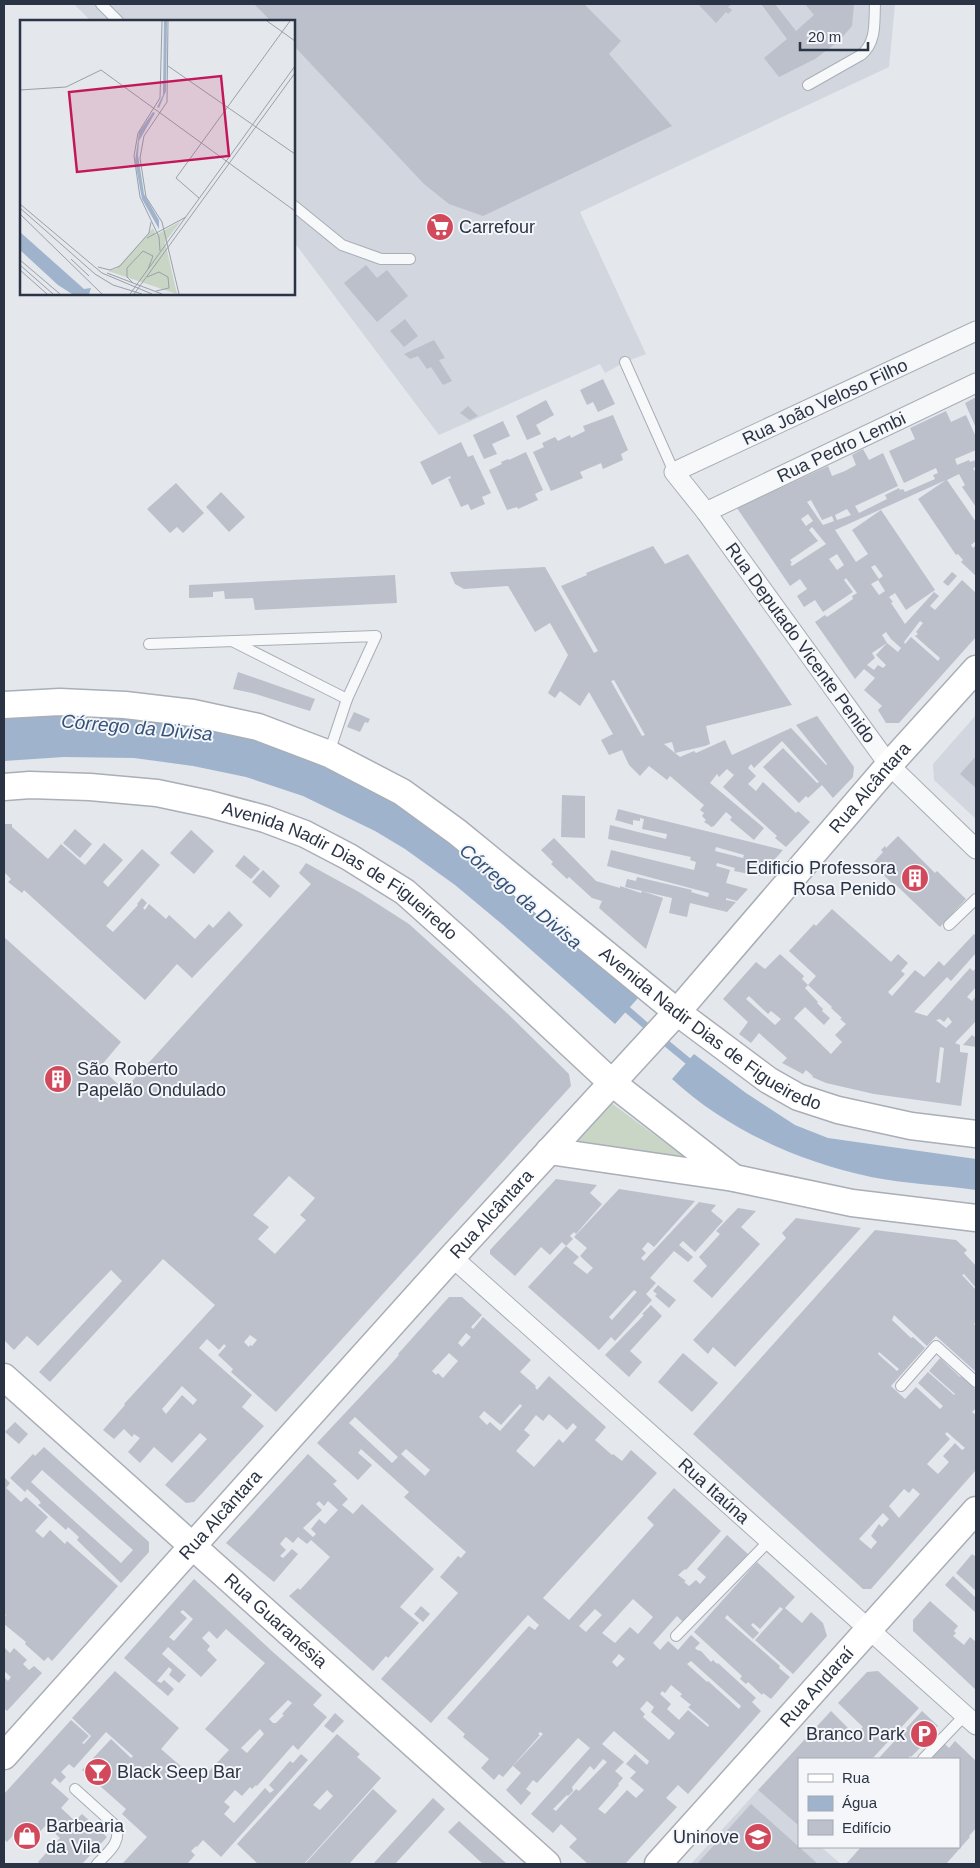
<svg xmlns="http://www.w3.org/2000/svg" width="980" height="1868" font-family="Arial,sans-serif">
<rect width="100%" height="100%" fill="#e4e7ec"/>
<g fill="#d2d6de">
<polygon points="74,4 895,4 889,67 580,212 646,354 625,362 605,373 600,364 439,435 294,242 294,21 91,21"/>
<polygon points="976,715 976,819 934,780 933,764"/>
<polygon points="758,1790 799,1826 799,1847 821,1847 841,1864 691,1864"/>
</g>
<polygon fill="#c9d6c5" points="610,1102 683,1156 575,1143"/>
<g fill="#9fb4cc">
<polygon points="66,711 227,729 362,779 493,868 638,998 615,1024 503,925 455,885 405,849 375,831 303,796 246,777 193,766 134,758 64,757 4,761 4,715"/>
<path d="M694 1054 746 1093 795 1125 828 1138 976 1159V1190C941 1185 905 1184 871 1177 799 1162 726 1129 672 1079Z"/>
</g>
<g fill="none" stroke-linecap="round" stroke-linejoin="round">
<g stroke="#9fb4cc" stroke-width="7">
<polyline points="622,1005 652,1031"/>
<polyline points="660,1038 694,1066"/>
</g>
</g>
<g fill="#bbc0ca" fill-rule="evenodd">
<polygon points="254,4 584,4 621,41 609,54 672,126 483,216 449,204 424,184 294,46 294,21 271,21"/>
<polygon points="698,4 732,4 728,7 732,10 728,14 726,12 716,23"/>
<polygon points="761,4 775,4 796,31 814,15 805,4 854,4 852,26 839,41 815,59 779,77 764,58 787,39"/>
<polygon points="366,265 377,278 387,270 408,296 377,322 344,283"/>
<polygon points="405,319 418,336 404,347 390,331"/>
<polygon points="434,340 445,358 439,360 452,381 443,385 431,367 427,369 418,356 410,359 404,354"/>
<polygon points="603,379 615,404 598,412 593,402 587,405 580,390"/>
<polygon points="976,397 976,428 965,403"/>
<polygon points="546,400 554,415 536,425 541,434 527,440 516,416"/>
<polygon points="468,406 478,416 470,420 460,413"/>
<path d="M946 411 951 422 966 415 976 437V450L955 459 957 465 969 460 970 462 976 460V467L973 468 976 473V507L962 487 965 485 959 474 947 480 976 522V541L971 545 973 548 976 545V576L961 562 963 560 958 554 956 555 918 499 946 480 835 530 856 562 868 554 852 530 881 510 935 590 906 610 895 593 889 597 893 602 891 603 905 624 934 592 939 596 930 606 935 610 962 580 976 593V637L899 723H886L878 710 882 706 864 690 875 678 864 669 855 679 815 622 825 615 827 617 853 599 852 596 857 593 846 578 844 580 853 592 823 612 815 600 804 607 797 596 807 589 800 579 790 586 737 508 828 466 832 476 845 471 856 465 852 455 863 449 869 460 883 453 898 486 855 506 859 513 887 499 885 495 899 488 900 490 903 489 905 492 935 479 933 475 938 473 936 468 904 483 889 451 915 439 910 428ZM811 500 822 520 832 516 834 521 823 525 807 502ZM847 509 851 515 837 520 835 515ZM808 514 813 521 806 526 801 519ZM812 527 826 544 792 566 790 564 792 563 790 560 818 541 809 530ZM837 554 844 565 837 570 829 559ZM875 565 883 576 879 579 871 567ZM878 580 885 591 879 595 871 584ZM920 621 923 623 916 632 918 634 915 636 940 658 938 661 911 637 905 644 904 642ZM886 632 891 639 901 648 898 652 887 643 876 655 886 665 883 668 878 665 874 670 867 665 875 658 872 653 887 643 882 635Z"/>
<polygon points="613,415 628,450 621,454 623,460 603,469 601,463 599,464 580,472 583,478 551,491 533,452 544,447 542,443 555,437 558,441 570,435 571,438 585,431 583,426"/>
<polygon points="503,421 510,436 492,444 497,454 484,459 473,435"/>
<polygon points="461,442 468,457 473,455 491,493 482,497 485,504 471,510 468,504 461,507 448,479 451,478 450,476 432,485 420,462"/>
<polygon points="526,452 543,490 535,494 538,500 518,509 517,507 507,510 489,470 502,464 501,462 508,459 509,460"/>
<polygon points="176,483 204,513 183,533 177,527 170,533 147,509"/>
<polygon points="221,492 245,517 229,532 206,507"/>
<path d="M653 546 665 564 688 554 792 705 706 726 710 744 705 746 675 753 672 742 664 744 680 757 694 751 696 753 725 740 732 755 791 728 826 765 827 764 796 725 817 716 854 767 853 777 833 798 822 785 808 798 806 796 799 803 763 767 783 748 817 783 819 782 782 741 754 768 751 764 748 768 756 776 748 784 756 791 763 782 796 813 798 811 810 822 786 847 775 838 777 836 723 787 734 775 727 769 719 777 717 774 710 783 764 828 754 840 730 820 732 817 726 812 714 826 711 827 709 825 704 822 706 820 702 816 704 813 700 810 704 805 670 776 667 780 649 766 640 776 629 765 622 750 609 755 601 740 613 734 589 692 580 706 560 691 555 698 548 693 568 655 550 623 535 632 508 586 464 589 455 584 451 575 450 572 545 567 594 653 598 651 561 586 587 575 586 573ZM614 680 645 735 642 736 611 681Z"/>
<polygon points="952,572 957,576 948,586 943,582"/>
<polygon points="395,575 397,603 255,610 253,598 225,599 224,591 213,592 213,597 189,598 189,585"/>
<polygon points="238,672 315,699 310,711 252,693 233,689"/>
<polygon points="354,712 370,719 368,723 365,722 360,732 347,727"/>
<polygon points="976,756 976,788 960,774"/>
<polygon points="562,795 585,796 585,838 561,837"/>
<path d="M618 809 645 816 783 850 760 876 734 871 735 868 717 863 716 866 730 870 726 883 748 889 737 901 726 898V900L736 902 727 912 690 903 687 917 669 913 672 898 625 887 627 879 636 881 637 877 692 890 691 892 708 897 709 893 607 866 611 850 694 870 696 862 690 860 691 857 608 839 610 825 666 839 667 834 642 829 644 819 640 818V821L633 820V825L615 820ZM716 847 744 855 743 858 715 851Z"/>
<polygon points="4,824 12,824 12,827 48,859 61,844 85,865 104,843 123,860 103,882 108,887 142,849 160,865 106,926 113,932 138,905 137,904 142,898 147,903 143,908 145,910 149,904 166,919 169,915 195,939 209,924 213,928 229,911 243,925 192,978 177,964 145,1000 24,890 22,893 8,882 11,879 4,872"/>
<polygon points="75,829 92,844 80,858 63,843"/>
<polygon points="191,830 214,851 194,874 170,853"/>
<polygon points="898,836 935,873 937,871 966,899 940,927 895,884 894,885 872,864 883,852 881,850 885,846 886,848"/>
<polygon points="554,838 596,881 620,888 620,886 641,893 642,891 663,898 646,949 599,908 602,901 592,898 569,877 567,879 551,864 553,862 541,850"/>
<polygon points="244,855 260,869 251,879 235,866"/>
<path d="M306 863 359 892 409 924 508 1014 569 1074 571 1086 276 1412 231 1372 233 1369 218 1355 226 1346 224 1344 219 1350 207 1339 199 1348 252 1395 242 1407 264 1426 194 1502 186 1503 165 1485 207 1439 200 1433 172 1463 154 1447 140 1463 128 1452 140 1438 134 1434 132 1437 124 1429 114 1439 103 1430 125 1405 124 1404 215 1305 163 1259 50 1382 39 1372 122 1281 111 1270 38 1346 27 1336 14 1350 4 1340V937L121 1042 100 1067 124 1090 311 884 299 873ZM289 1176 315 1198 300 1215 306 1220 275 1254 258 1239 269 1227 253 1215ZM250 1335 257 1340 252 1346 250 1345 249 1347 244 1342ZM182 1386 197 1400 193 1405 182 1395 166 1414 162 1409Z"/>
<polygon points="263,870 280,886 270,898 252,882"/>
<path d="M832 909 891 962 898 954 908 963 901 971 905 974 888 992 892 996 915 970 924 977 939 961 944 966 974 934 976 936V953L951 981 947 977 914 1012 927 1016 970 968 973 971 976 968V987L967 997 972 1001 976 996V1021L955 1043 960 1045V1052L968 1053 961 1106 874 1094 826 1083 812 1077 813 1076 806 1070 803 1074 782 1063 787 1058 759 1033 751 1043 739 1034 748 1022 723 999 756 962 765 969 780 954 804 976 802 979 808 985 805 988 818 1002 817 1003 823 1009 822 1011 830 1018 824 1025 805 1007 794 1018 831 1054 842 1042 835 1035 846 1024 840 1019 842 1018 831 1008 832 1007 808 985 816 976 789 951 814 924 816 926ZM749 996 768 1014 771 1011 781 1019 775 1025 746 999ZM948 1017 952 1022 946 1028 936 1020 940 1019 944 1022ZM940 1047 944 1048 940 1083 936 1082Z"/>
<polygon points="972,1035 976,1038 976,1047 963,1045"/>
<polygon points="556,1179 597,1185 590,1193 602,1204 576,1234 574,1232 570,1236 573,1239 566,1246 562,1242 550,1255 541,1247 515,1276 490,1254 490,1250"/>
<path d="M619 1189 695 1201 654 1247 648 1242 642 1249 646 1253 641 1258 644 1261 699 1202 716 1205 711 1211 723 1221 695 1252 683 1241 679 1245 693 1257 688 1262 674 1251 650 1278 656 1283 646 1294 652 1300 615 1341 611 1337 599 1350 528 1287 566 1246 579 1257 573 1263 587 1274 593 1268 580 1256 587 1248 574 1237ZM634 1290 637 1292 612 1320 609 1317Z"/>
<polygon points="738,1208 756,1211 741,1227 760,1244 712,1298 693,1281 707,1266 699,1257 720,1234 716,1231"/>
<polygon points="796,1218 861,1228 735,1367 713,1347 708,1354 693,1340 786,1238 782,1233"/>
<path d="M875 1230 956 1240 967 1250 964 1253 976 1266V1288L964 1274 962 1275 976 1290V1321L974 1324 976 1326V1372L936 1336 927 1346 894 1315 892 1320 911 1338 913 1337 925 1348 891 1386 905 1399 916 1387 940 1409 943 1406 918 1383 928 1372 954 1395 955 1394 929 1371 940 1358 960 1377 961 1376 976 1390V1408L972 1412 976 1415V1470L871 1589H863L693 1434ZM879 1352 899 1369 897 1371 878 1354ZM947 1432 965 1448 962 1450 955 1443 943 1456 949 1462 938 1474 927 1464 950 1439 945 1434ZM913 1488 920 1494 899 1518 889 1506 904 1489 909 1493ZM883 1513 889 1519 882 1527 879 1524 871 1536 877 1542 871 1549 859 1539Z"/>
<polygon points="658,1285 676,1300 669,1308 655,1296 657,1294 653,1291"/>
<path d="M449 1297H462L482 1315 471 1327 473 1329 483 1317 531 1360 520 1372 536 1386 535 1387 537 1390 549 1376 606 1427 595 1440 612 1455 613 1454 622 1461 631 1450 657 1473 543 1598 569 1620 654 1525 647 1518 674 1488 721 1531 686 1570 685 1569 678 1575 686 1581 684 1582 689 1586 696 1580 700 1584 706 1577 697 1569 727 1535 748 1554 684 1623 677 1616 653 1643 660 1650 668 1641 678 1650 691 1635 700 1643 695 1648 697 1650 701 1651 711 1662 713 1660 717 1664 718 1663 756 1698 752 1702 761 1711 688 1794 678 1785 666 1798 677 1807 625 1864H588L569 1847 577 1839 561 1824 553 1833 531 1814 590 1748 578 1738 537 1783 533 1780 526 1789 531 1793 521 1805 506 1790 521 1773 513 1766 543 1734 540 1732 538 1734 540 1735 503 1777 499 1774 494 1780 481 1768 489 1759 463 1737 465 1734 447 1718 529 1626 535 1630 539 1625 528 1615 431 1723 381 1679 458 1593 440 1577 458 1556 461 1558 466 1552 404 1497 409 1492 361 1449 358 1453 372 1465 358 1480 317 1443 390 1365 399 1355 398 1354ZM466 1333 471 1337 462 1347 458 1343ZM449 1353 458 1361 443 1378 438 1373 436 1375 432 1371ZM520 1404 522 1406 500 1431 490 1422 487 1425 479 1417 484 1411 501 1425ZM549 1414 567 1430 573 1423 577 1427 563 1443 559 1439 534 1467 516 1451 530 1435 524 1430 536 1415 543 1421ZM355 1417 398 1457 392 1463 349 1423ZM406 1449 430 1470 425 1476 401 1454ZM633 1599 653 1617 638 1634 630 1627 615 1643 602 1633ZM595 1609 602 1615 586 1632 579 1626ZM619 1654 625 1659 617 1667 612 1662ZM691 1661 741 1706 739 1709 708 1681 707 1682 687 1664ZM671 1685 682 1694 680 1696 691 1705 688 1707 709 1725 708 1727 688 1710 679 1720 667 1709 671 1704 660 1694 662 1691 665 1693ZM647 1701 654 1707 651 1712 675 1733 669 1740 643 1717 645 1714 640 1709ZM614 1731 649 1761 647 1765 635 1754 626 1764 636 1772 630 1778 644 1790 636 1798 627 1790 605 1814 598 1809 619 1785 618 1784 623 1778 615 1771 624 1762 602 1744ZM603 1759 607 1762 579 1791 576 1789 556 1811 553 1809 567 1795 568 1796 573 1791 572 1787 590 1766 594 1770Z"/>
<polygon points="651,1305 662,1316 630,1351 642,1362 629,1377 605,1355 644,1315 642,1314"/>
<polygon points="683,1353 718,1383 692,1412 658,1382"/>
<polygon points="15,1422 28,1434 19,1444 5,1432"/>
<path d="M44 1447 149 1542V1552L121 1583 77 1540 79 1537 68 1527 66 1530 38 1505 41 1503 38 1499 27 1489 25 1492 10 1478 33 1454 35 1456ZM42 1470 133 1550 121 1563 31 1482Z"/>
<path d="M308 1454 337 1481 333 1484 348 1499 342 1505 347 1509 353 1514 362 1504 434 1569 400 1607 419 1623 388 1658 386 1656 373 1671 289 1596 298 1588 300 1590 330 1557 311 1540 307 1544 298 1537 293 1543 286 1537 283 1540 280 1544 286 1550 280 1556 283 1558 292 1549 298 1554 274 1582 226 1543ZM319 1501 324 1506 328 1501 338 1510 325 1524 319 1519 311 1529 316 1534 313 1537 303 1528 322 1510 316 1504Z"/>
<polygon points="4,1477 10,1483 6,1488 21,1502 26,1497 48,1517 35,1531 43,1538 50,1530 65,1544 67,1541 118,1586 52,1661 48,1657 44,1661 25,1644 26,1642 4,1624 4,1617 6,1615 4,1614"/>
<polygon points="972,1554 976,1557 976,1591 956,1573"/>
<polygon points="757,1562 795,1597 785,1608 802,1623 811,1612 823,1623 827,1636 793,1674 755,1640 783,1609 780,1607 760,1629 753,1623 751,1625 759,1633 753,1639 727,1615 725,1618 780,1666 779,1668 790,1677 771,1699 763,1693 762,1695 748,1682 746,1684 740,1679 742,1676 694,1632"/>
<polygon points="953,1576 976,1598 976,1613 945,1585"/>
<path d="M194 1579 274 1653 322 1695 313 1705 327 1717 298 1750 293 1745 257 1786 256 1785 252 1789 250 1787 242 1796 235 1790 224 1802 230 1807 224 1814 234 1823 265 1788 270 1793 274 1790 269 1785 290 1761 293 1763 301 1754 308 1760 221 1857 203 1840 197 1847 196 1846 191 1851 195 1855 187 1864H122L147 1837 122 1814 126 1809 82 1770 111 1739 131 1758 133 1756 106 1732 74 1768 69 1764 61 1772 66 1777 60 1783 55 1778 51 1783 69 1799 61 1808 75 1821 82 1814 107 1837 82 1864H40L38 1862 60 1838 46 1825 30 1843 16 1832 7 1842 4 1839V1794L71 1720 89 1736 82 1743 84 1744 91 1736 72 1718 115 1671 179 1728 161 1749 199 1782 229 1750 205 1729 265 1663 226 1629 217 1639 209 1631 202 1638 210 1646 207 1650 217 1660 201 1677 168 1647 162 1654 186 1675 179 1683 169 1675 172 1670 169 1667 157 1681 161 1683 164 1680 174 1689 168 1696 124 1658ZM183 1610 193 1619 174 1641 169 1637 187 1618 180 1612ZM288 1700 292 1703 282 1714 284 1715 276 1723H273L269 1719ZM260 1729 264 1734 247 1753 241 1748Z"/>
<polygon points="930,1601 958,1626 954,1631 956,1633 953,1636 964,1645 970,1637 976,1642 976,1690 913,1631 913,1620"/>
<polygon points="421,1606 430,1614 423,1622 414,1614"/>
<polygon points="4,1647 10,1653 14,1648 27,1660 23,1664 29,1670 34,1666 42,1673 7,1711 4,1708 4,1677 8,1681 11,1677 4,1671"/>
<polygon points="878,1671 919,1708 872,1759 799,1759 799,1826 758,1790 831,1711 855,1735 863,1727 838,1703 867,1672"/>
<polygon points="922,1711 938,1726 928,1736 930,1738 911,1757 910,1756 907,1759 878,1759"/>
<polygon points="335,1713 344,1721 333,1733 324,1726"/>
<path d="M337 1734 360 1754 357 1757 381 1778 304 1864H258L237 1844ZM327 1790 333 1796 320 1810 313 1805Z"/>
<polygon points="955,1741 976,1761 976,1828 969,1836 970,1837 946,1864 846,1864 861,1847 959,1847 959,1759 928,1759 944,1743 949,1748"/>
<polygon points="373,1789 397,1811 349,1864 305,1864"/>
<polygon points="433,1798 445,1809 395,1864 373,1864"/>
<polygon points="751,1804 818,1864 697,1864"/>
<polygon points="459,1821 470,1831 507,1864 483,1864 448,1832"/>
</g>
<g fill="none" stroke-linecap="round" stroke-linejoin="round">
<g stroke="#a9aeb7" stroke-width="12">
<g id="lane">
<polyline points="101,4 118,21"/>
<path d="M808 85 861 55C877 42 874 22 875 4"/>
<polyline points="294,206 342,245 381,259 410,259"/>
<polyline points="625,362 674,472"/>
<polyline points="234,642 347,699"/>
<polyline points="149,644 376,636 347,699 329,753"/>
<polyline points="949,925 976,899"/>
<polyline points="901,1386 936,1346 976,1382"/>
<polyline points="676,1636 770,1540"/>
<polyline points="923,1759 965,1715"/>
<path d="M75 1789 116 1826C122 1843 107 1853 97 1864"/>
</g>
</g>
<g stroke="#a9aeb7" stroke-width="21">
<g id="street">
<path id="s1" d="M976 331 674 472 706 512 889 765 976 849"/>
<path id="s2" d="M706 512 976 383"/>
<path id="s3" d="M452 1257 976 1725"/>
</g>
</g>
<g stroke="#a9aeb7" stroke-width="29">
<g id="secondary">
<path id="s4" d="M4 705 60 702 125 705 193 713 258 727 329 754 402 792 457 832 677 1012 768 1080 798 1097 838 1110 911 1126 976 1134"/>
<path id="s5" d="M4 787 30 785 90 787 157 793 209 804 265 819 305 834 349 857 405 892 462 943 611 1082 734 1178"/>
<polyline points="549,1151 734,1178 852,1203 976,1218"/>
<path id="s6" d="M4 1377 547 1864"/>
<path id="s7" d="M4 1756 452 1257 677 1012 889 765 976 669"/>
<path id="s8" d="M658 1864 976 1510"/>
</g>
</g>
<use href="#lane" stroke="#f7f8fa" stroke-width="10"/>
<use href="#street" stroke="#f7f8fa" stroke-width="19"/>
<use href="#secondary" stroke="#fff" stroke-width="26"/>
</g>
<defs>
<g id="supermarket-disc" transform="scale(1.4375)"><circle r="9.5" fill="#d1495b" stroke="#f4f6f9"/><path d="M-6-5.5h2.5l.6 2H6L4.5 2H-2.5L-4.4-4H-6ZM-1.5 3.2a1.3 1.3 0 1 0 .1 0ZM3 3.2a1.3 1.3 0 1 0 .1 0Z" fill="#fff"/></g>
<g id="building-disc" transform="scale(1.4375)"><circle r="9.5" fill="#d1495b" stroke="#f4f6f9"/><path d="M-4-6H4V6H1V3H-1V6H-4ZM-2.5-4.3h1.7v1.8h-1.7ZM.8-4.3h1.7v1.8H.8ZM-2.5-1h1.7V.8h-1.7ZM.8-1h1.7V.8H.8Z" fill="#fff"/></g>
<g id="parking-disc" transform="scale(1.4375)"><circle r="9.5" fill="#d1495b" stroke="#f4f6f9"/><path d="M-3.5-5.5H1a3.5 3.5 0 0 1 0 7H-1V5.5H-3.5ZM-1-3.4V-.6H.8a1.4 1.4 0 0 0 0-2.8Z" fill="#fff"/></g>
<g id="bar-disc" transform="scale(1.4375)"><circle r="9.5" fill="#d1495b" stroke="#f4f6f9"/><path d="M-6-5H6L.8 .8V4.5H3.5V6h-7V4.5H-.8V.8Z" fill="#fff"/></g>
<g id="shop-disc" transform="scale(1.4375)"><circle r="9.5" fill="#d1495b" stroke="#f4f6f9"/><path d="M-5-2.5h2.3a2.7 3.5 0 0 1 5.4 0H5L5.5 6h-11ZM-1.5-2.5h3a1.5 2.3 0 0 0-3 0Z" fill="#fff"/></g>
<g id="university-disc" transform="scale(1.4375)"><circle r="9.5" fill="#d1495b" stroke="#f4f6f9"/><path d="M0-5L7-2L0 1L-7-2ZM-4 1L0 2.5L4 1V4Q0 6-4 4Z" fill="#fff"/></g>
</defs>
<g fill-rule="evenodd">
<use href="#supermarket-disc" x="440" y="227"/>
<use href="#building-disc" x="915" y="878"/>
<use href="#building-disc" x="58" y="1079"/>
<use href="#parking-disc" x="924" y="1734"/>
<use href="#bar-disc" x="98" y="1772"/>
<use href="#shop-disc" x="27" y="1836"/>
<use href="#university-disc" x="758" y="1837"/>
</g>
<g text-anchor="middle" stroke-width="4" stroke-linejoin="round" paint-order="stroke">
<g font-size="18" fill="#2b3445" stroke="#f4f6f9" text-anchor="start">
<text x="459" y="233">Carrefour</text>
<text x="896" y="874" text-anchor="end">Edificio Professora<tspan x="896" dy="21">Rosa Penido</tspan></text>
<text x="77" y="1075">São Roberto<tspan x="77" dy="21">Papelão Ondulado</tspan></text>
<text x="905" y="1740" text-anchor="end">Branco Park</text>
<text x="117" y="1778">Black Seep Bar</text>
<text x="46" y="1832">Barbearia<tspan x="46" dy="21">da Vila</tspan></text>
<text x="739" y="1843" text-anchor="end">Uninove</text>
</g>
<g font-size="18" fill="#2b3445" stroke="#f4f6f9">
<text transform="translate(825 402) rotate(-25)" y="6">Rua João Veloso Filho</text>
<text dy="6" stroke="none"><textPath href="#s2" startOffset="150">Rua Pedro Lembi</textPath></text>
<text dy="6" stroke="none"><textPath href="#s1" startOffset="546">Rua Deputado Vicente Penido</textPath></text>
<text dy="6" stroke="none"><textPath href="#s7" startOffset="1299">Rua Alcântara</textPath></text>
<text dy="6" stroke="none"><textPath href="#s5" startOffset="355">Avenida Nadir Dias de Figueiredo</textPath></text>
<text dy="6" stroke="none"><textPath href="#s4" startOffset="804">Avenida Nadir Dias de Figueiredo</textPath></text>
<text dy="6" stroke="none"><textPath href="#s7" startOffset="729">Rua Alcântara</textPath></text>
<text dy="6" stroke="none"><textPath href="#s3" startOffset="351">Rua Itaúna</textPath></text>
<text dy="6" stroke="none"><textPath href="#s7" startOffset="324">Rua Alcântara</textPath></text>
<text dy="6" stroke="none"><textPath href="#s6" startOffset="365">Rua Guaranésia</textPath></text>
<text dy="6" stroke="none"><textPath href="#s8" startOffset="238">Rua Andaraí</textPath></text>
</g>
<g font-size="19" font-style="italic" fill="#34527a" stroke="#f4f6f9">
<text transform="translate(137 727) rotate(5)" y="7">Córrego da Divisa</text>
<text transform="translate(521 896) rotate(40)" y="7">Córrego da Divisa</text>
</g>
</g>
<g transform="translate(20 20)">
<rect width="275" height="275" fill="#e4e7ec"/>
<path d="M161 201 145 222 157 274 88 251 96 249 133 208 136 215Z" fill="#c9d6c5"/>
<path d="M144 1H147L146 71 139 88 137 87 143 75ZM133 92 135 93 119 121 118 135 124 174 139 200V209L122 179 115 141 119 112ZM0 212 64 269 71 268 69 274H52L38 265 0 230Z" fill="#9fb4cc"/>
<path fill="none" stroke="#9a9fa9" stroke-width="1" d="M148 1 147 82 124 116 120 138 126 177 142 202 159 274M247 1 275 21M148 46 275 134M0 70 46 67 81 50 275 191M179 178 156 158 270 1M0 184 82 253 132 274M0 188 75 254 93 265 122 274M0 194 82 274M127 218 166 197M140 231 139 217 120 177 114 136 118 113 140 78 142 1M51 239 69 256M0 240 40 274M0 245 33 274M78 247 90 250 100 246 129 213 131 202M0 250 27 274M87 253 142 274M127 257 139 252 148 257 149 268 136 271M113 263 107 257V248L123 231 133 236 128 249M110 274 275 46M114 274 275 53"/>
<path fill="#c2185b" fill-opacity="0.15" stroke="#c2185b" stroke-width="2.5" d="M201 56 209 136 57 152 49 72Z"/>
<rect width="275" height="275" fill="none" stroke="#2b3445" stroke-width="2.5"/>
</g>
<rect width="980" height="1868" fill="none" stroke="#2b3445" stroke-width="10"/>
<rect x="798" y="1758" width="162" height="90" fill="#f4f6f9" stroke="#a4a8b1"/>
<rect x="808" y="1774" width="25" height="8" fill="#ffffff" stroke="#a4a8b1"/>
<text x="842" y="1783" font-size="15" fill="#2b3445">Rua</text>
<rect x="808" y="1796" width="25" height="15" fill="#9fb4cc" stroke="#a4a8b1"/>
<text x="842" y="1808" font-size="15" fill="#2b3445">Água</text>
<rect x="808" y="1820" width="25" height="15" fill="#bbc0ca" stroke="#a4a8b1"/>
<text x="842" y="1833" font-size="15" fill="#2b3445">Edifício</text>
<path d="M800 42v8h68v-8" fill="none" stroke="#2b3445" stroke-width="2.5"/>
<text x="808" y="42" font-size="15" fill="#2b3445" stroke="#f4f6f9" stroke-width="4" paint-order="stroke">20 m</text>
</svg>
